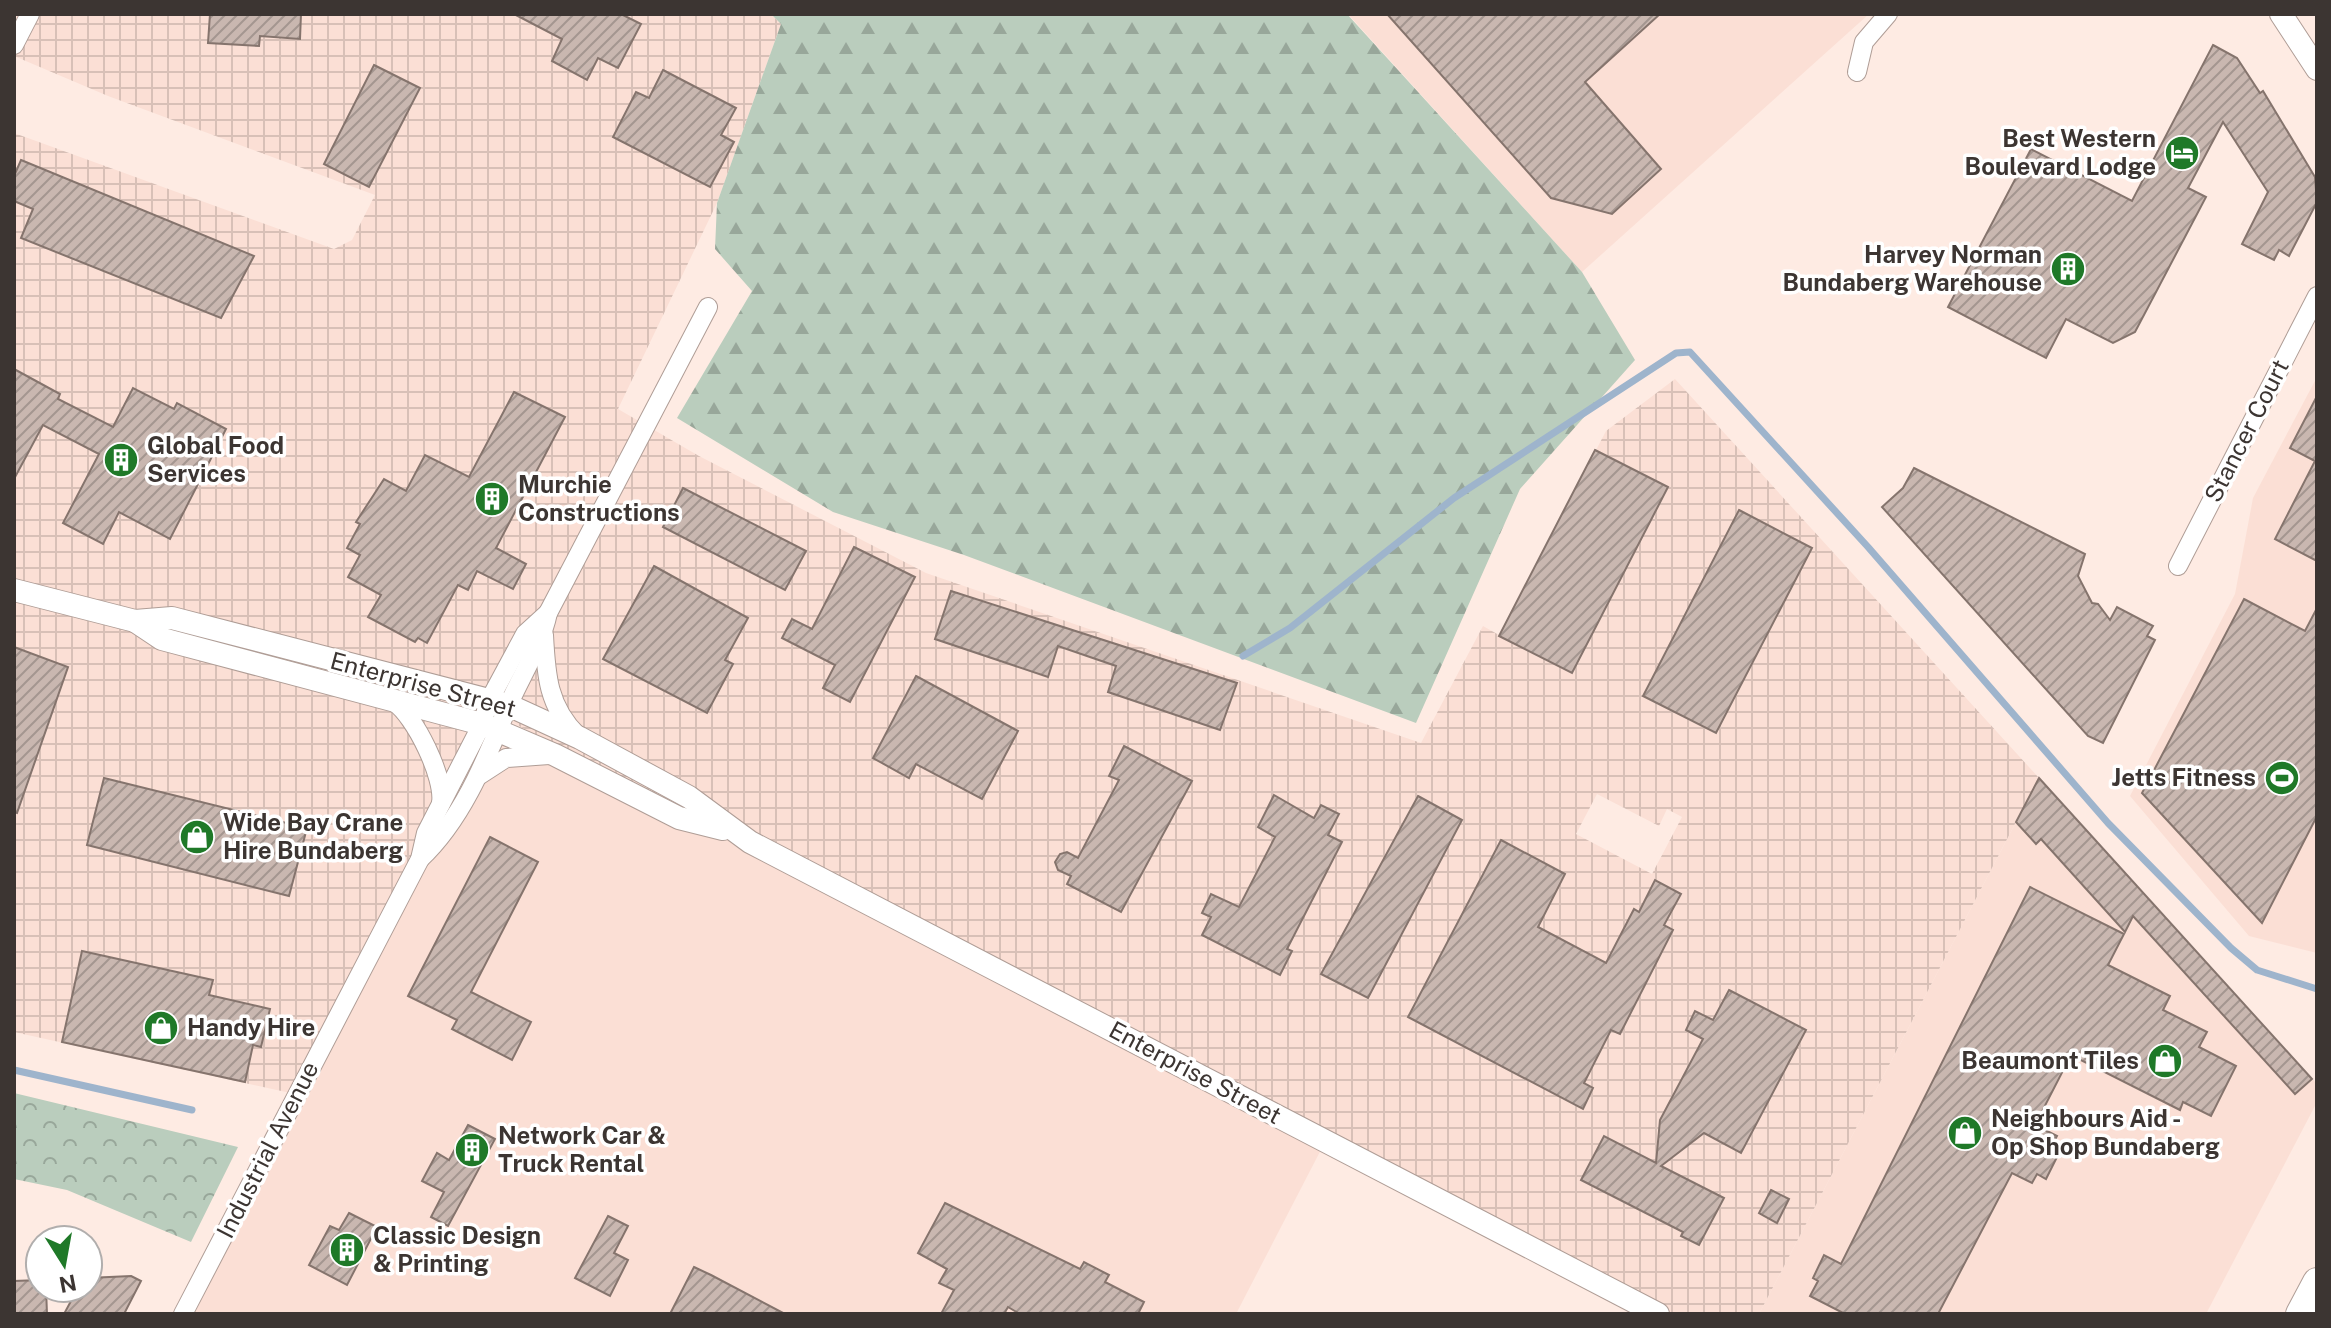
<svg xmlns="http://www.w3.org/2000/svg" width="2331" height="1328" font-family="'Public Sans',sans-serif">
<defs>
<pattern id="industrial-grid" width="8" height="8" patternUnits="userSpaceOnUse" patternTransform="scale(2)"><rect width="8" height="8" fill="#fbdfd5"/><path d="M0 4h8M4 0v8" fill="none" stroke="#d8c0b7"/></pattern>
<pattern id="forest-firs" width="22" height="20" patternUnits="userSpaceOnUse" patternTransform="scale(2)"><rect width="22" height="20" fill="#bacdbd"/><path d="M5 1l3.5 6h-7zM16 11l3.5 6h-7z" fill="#98a79a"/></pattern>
<pattern id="park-crowns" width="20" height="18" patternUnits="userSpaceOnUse" patternTransform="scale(2)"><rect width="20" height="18" fill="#bacdbd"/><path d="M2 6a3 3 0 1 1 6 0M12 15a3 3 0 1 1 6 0" fill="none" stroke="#98a79a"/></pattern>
<pattern id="building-hatch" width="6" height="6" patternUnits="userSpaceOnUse" patternTransform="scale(2)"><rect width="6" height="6" fill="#c9b7b0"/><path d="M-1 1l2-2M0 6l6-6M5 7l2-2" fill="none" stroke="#a49690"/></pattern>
</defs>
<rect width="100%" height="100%" fill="#feebe3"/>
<g fill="#fbdfd5">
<polygon points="1348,14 1869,14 1582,272"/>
<polygon points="2317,377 2317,953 2249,936 2130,796 2235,594 2253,498"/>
<polygon points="494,714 925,931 1326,1140 1236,1314 181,1314"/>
<polygon points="2039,778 2317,1084 2317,1102 2206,1314 1759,1314"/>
</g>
<path fill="url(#industrial-grid)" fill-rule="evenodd" d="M14 14H771L781 24 717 203 618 409 699 456 926 573 1421 743 1483 626 1499 635 1606 431 1675 379 2039 778 1759 1314H1661L925 931 495 714 295 1094 14 1032V133L334 249 352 240 375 195 108 96 14 56ZM1597 794 1659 826 1667 809 1682 817 1652 874 1576 834Z"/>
<polygon fill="url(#forest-firs)" points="771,14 1347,14 1582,272 1635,360 1520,489 1416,723 964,555 833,512 677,418 752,291 715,249 717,203 781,24"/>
<polygon fill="url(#park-crowns)" points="14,1093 238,1147 191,1242 67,1190 14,1179"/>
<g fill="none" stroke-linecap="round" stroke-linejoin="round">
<g stroke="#9eb4cc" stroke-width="7">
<polyline points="1243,656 1290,628 1454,498 1676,353 1690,352 1868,547 2108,823 2231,948 2257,970 2317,989"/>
<polyline points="14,1070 192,1110"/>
</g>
</g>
<g fill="url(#building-hatch)" stroke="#85746d" stroke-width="2">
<polygon points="210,14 301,14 300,39 260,36 259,46 208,43"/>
<polygon points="514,14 621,14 641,24 618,68 598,58 587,80 552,61 562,39"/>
<polygon points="1387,14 1660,14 1585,82 1661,169 1612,214 1551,198"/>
<polygon points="2213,45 2237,58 2260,93 2263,91 2315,177 2317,202 2289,256 2279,250 2274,260 2242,244 2268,192 2223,122 2188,188 2206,197 2135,332 2113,343 2066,319 2046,358 1948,307 2031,149 2132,201"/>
<polygon points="374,65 420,88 369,187 324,164"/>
<polygon points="663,70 736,108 721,135 734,142 710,187 613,137 636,92 649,98"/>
<polygon points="21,160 254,256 221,318 21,238 33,209 14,201 14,176"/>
<polygon points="14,369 60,394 58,399 113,427 133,388 174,409 177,403 226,429 170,539 119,512 103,544 63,523 99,454 43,425 14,479"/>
<polygon points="514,392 565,417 496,548 526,564 513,589 477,571 468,590 458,585 427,643 418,638 415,642 368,617 381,595 348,577 360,555 347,548 360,524 356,522 384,479 406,491 425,455 469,477"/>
<polygon points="2317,396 2317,561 2275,539 2315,461 2290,448"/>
<polygon points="1595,450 1668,487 1572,673 1499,636"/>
<polygon points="1914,468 2085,554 2078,576 2092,603 2098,604 2110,620 2117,607 2153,626 2147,636 2155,640 2103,743 2088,736 1882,507 1903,488"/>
<polygon points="683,488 806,551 785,590 663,527"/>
<polygon points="1739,510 1812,548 1716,733 1643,696"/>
<polygon points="854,547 915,577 850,702 823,688 835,665 782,638 792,619 812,629"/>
<polygon points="654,566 748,618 725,660 733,664 707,713 603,659"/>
<polygon points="951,591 1237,683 1220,730 1108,692 1116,666 1058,646 1048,677 935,639"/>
<polygon points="2244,599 2305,631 2317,608 2317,816 2262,923 2142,793"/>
<polygon points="14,647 68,667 17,813 14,812"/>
<polygon points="916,676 1018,731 982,799 916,764 909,778 873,758"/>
<polygon points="1124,746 1192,781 1121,912 1067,884 1071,876 1058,870 1055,862 1060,854 1067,852 1078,858 1119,780 1109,776"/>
<polygon points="104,778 307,828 289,896 87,845"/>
<polygon points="2039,778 2312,1079 2295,1094 2133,916 2125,932 2041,839 2036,844 2016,822"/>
<polygon points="1274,795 1314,818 1321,805 1339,814 1328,835 1342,842 1287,949 1292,951 1280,975 1202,935 1211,917 1202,913 1211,894 1239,907 1275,837 1258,827"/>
<polygon points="1418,796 1462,820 1368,998 1321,974"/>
<polygon points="490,837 538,862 471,992 531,1022 512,1060 452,1029 457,1020 408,996"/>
<polygon points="1501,840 1565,874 1538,927 1606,963 1634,909 1639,912 1655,880 1681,894 1664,925 1673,930 1620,1034 1611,1030 1584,1083 1593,1088 1583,1109 1408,1017"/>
<polygon points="2030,887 2124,934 2108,965 2170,996 2163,1010 2207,1032 2199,1047 2236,1066 2211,1116 2183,1102 2180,1110 2071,1055 2035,1125 2057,1136 2051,1147 2060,1151 2046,1179 2037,1174 2032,1183 2012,1173 1938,1314 1845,1314 1810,1296 1818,1281 1813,1278 1824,1255 1841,1264"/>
<polygon points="82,951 213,980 209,995 270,1009 261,1047 253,1045 245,1082 62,1042"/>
<polygon points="1729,990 1806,1030 1741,1153 1704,1133 1661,1166 1724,1198 1699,1245 1681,1236 1683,1232 1581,1180 1604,1136 1656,1163 1660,1120 1703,1039 1686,1030 1695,1011 1713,1020"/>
<polygon points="468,1125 495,1139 448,1226 431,1217 444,1192 422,1181 437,1153 449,1160"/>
<polygon points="1771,1190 1789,1199 1777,1223 1759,1213"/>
<polygon points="945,1203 1080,1269 1084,1262 1109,1275 1105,1282 1144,1302 1138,1314 1020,1314 1008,1307 1004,1314 941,1314 954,1290 939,1283 947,1269 918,1253"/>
<polygon points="349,1213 377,1227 347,1285 309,1265 330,1226 339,1230"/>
<polygon points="608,1216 628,1226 614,1253 628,1260 610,1296 575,1278"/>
<polygon points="694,1267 711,1275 785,1314 670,1314"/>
<polygon points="131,1276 141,1281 124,1314 64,1314 78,1288 88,1288 88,1278"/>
<polygon points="40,1280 40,1288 46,1288 47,1314 14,1314 14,1281"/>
</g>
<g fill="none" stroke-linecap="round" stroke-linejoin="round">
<g stroke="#af9d96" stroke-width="20">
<g id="minor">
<polyline points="14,45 30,14"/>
<polyline points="1857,72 1864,42 1888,14"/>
<polyline points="2178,566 2317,296"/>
<path d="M544 635C546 675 548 707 578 736"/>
<path d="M394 702C415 716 445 778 441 803"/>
<polyline points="480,775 506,758 549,755"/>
<path d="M420 859C463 819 487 757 509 704 522 674 541 646 548 613L708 307"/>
<polyline points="183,1314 420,859 426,833 482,724 489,701 525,634 548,613"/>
</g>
</g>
<g stroke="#af9d96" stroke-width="24">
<g id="tertiary">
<polyline points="2281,14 2317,69"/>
<polyline points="14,590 135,621 172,618 508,705 580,738 689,797 750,842 1658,1314"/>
<polyline points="135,621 162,639 482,724 555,755 679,818 723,829"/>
</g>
</g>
<g stroke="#af9d96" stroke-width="30">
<polyline id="trunk" points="2300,1314 2317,1282"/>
</g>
<use href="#minor" stroke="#fff" stroke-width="18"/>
<use href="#tertiary" stroke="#fff" stroke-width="22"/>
<use href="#trunk" stroke="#fff" stroke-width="28"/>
</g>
<defs>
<g id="hotel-disc" transform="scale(1.8)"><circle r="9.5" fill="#1f7928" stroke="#fff"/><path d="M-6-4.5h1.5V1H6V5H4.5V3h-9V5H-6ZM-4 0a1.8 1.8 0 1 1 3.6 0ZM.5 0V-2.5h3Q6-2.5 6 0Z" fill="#fff"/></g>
<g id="building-disc" transform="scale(1.8)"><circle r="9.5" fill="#1f7928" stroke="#fff"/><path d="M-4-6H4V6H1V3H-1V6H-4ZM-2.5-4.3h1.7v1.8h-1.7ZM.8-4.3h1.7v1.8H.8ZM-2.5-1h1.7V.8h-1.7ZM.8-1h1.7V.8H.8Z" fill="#fff"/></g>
<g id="stadium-disc" transform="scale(1.8)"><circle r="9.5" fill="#1f7928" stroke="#fff"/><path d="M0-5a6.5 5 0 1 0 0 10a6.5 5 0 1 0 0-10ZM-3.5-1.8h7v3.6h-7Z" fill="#fff"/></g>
<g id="shop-disc" transform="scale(1.8)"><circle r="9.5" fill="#1f7928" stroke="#fff"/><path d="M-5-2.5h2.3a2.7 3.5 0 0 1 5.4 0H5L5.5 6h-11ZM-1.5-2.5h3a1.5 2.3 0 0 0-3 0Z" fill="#fff"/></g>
</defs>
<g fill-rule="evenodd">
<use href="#hotel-disc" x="2182" y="153"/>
<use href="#building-disc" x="2068" y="269"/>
<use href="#building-disc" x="121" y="460"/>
<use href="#building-disc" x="492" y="499"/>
<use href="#stadium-disc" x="2282" y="778"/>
<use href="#shop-disc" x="197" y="837"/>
<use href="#shop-disc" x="161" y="1028"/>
<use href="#shop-disc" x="2165" y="1061"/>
<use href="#shop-disc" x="1965" y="1133"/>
<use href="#building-disc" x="472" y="1150"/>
<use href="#building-disc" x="347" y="1250"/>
</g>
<g text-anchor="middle" stroke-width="7" stroke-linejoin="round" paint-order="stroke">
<g font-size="24" font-weight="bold" fill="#3c3532" stroke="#fff" text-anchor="start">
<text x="2156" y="147" text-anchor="end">Best Western<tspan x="2156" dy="28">Boulevard Lodge</tspan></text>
<text x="2042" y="263" text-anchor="end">Harvey Norman<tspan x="2042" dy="28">Bundaberg Warehouse</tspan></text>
<text x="147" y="454">Global Food<tspan x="147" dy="28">Services</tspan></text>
<text x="518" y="493">Murchie<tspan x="518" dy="28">Constructions</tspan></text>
<text x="2256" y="786" text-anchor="end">Jetts Fitness</text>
<text x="223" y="831">Wide Bay Crane<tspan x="223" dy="28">Hire Bundaberg</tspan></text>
<text x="187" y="1036">Handy Hire</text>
<text x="2139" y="1069" text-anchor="end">Beaumont Tiles</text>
<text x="1991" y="1127">Neighbours Aid -<tspan x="1991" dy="28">Op Shop Bundaberg</tspan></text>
<text x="498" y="1144">Network Car &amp;<tspan x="498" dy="28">Truck Rental</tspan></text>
<text x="373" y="1244">Classic Design<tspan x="373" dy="28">&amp; Printing</tspan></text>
</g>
<g font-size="24" fill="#3c3532" stroke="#fff">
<text transform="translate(2247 431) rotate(-63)" y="8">Stancer Court</text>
<text transform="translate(423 685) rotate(15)" y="8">Enterprise Street</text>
<text transform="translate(1195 1073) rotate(28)" y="8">Enterprise Street</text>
<text transform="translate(268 1150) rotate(-63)" y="8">Industrial Avenue</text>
</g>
</g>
<rect width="2331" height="1328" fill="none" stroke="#3c3532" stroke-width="32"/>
<g transform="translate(64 1264) rotate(169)"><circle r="38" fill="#ffffff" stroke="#b1aead" stroke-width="2"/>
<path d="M0-6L14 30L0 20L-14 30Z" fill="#1f7928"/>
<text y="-12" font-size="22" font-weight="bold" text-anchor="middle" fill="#3c3532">N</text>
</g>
</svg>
